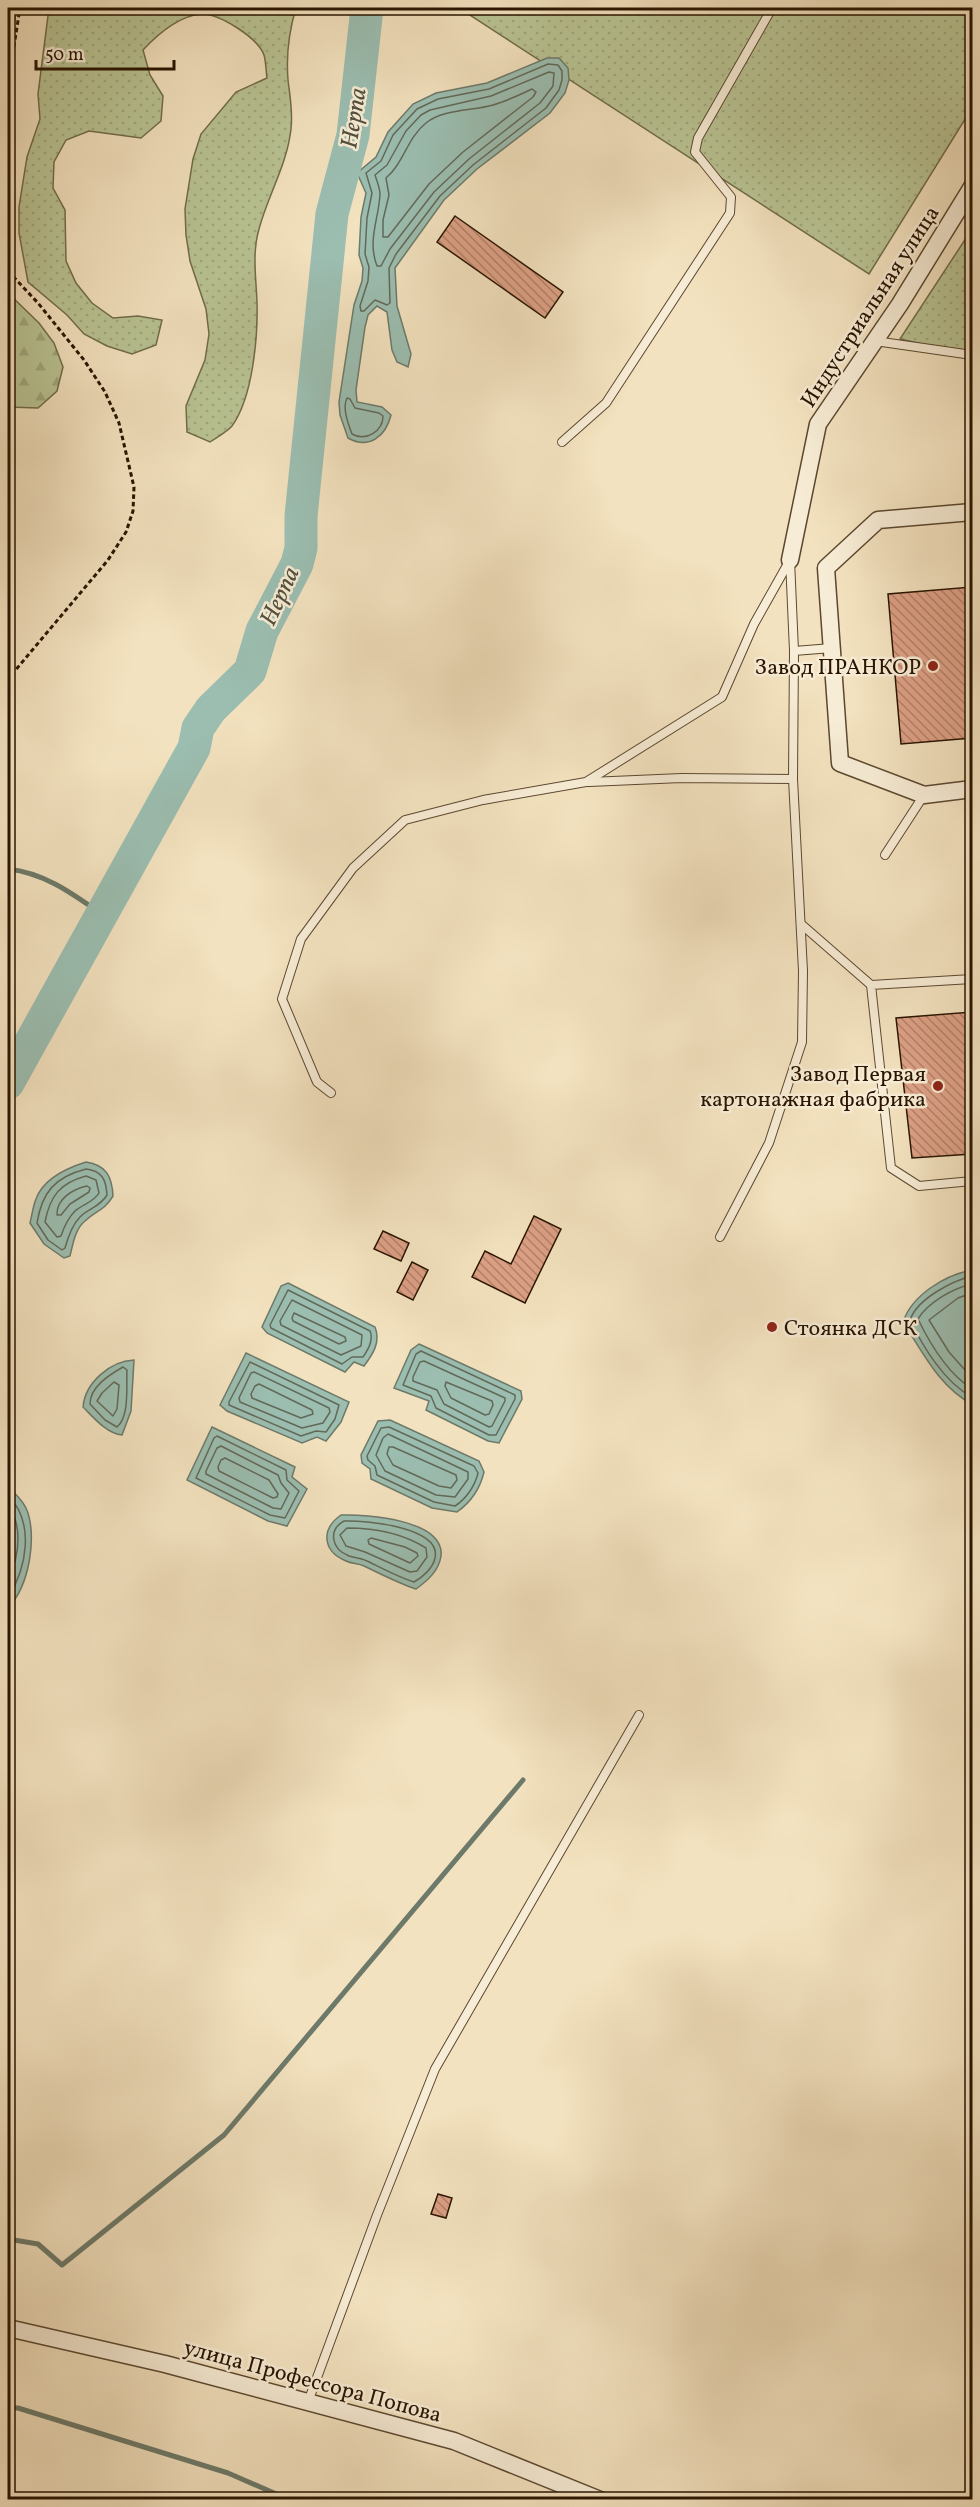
<svg xmlns="http://www.w3.org/2000/svg" width="980" height="2507" font-family="Vollkorn,serif">
<defs>
<pattern id="green-dots" width="8" height="8" patternUnits="userSpaceOnUse" patternTransform="scale(1.5)"><rect width="8" height="8" fill="#b9c393"/><path d="M2 2h.1M6 6h.1" fill="none" stroke="#9fa77d" stroke-width="1.8" stroke-linecap="round"/></pattern>
<pattern id="forest-firs" width="22" height="20" patternUnits="userSpaceOnUse" patternTransform="scale(1.5)"><rect width="22" height="20" fill="#b9c393"/><path d="M5 1l3.5 6h-7zM16 11l3.5 6h-7z" fill="#9fa77d"/></pattern>
<pattern id="building-back-hatch" width="6" height="6" patternUnits="userSpaceOnUse" patternTransform="scale(1.5)"><rect width="6" height="6" fill="#dda085"/><path d="M-1 5l2 2M0 0l6 6M5-1l2 2" fill="none" stroke="#b3816a"/></pattern>
</defs>
<rect width="100%" height="100%" fill="#f3e2bf"/>
<filter id="stains"><feTurbulence type="fractalNoise" baseFrequency=".00333" numOctaves="4"/><feColorMatrix values="0 0 0 0 .2 0 0 0 0 .09 0 0 0 0 .02 0 0 0 .5 -.17"/></filter>
<radialGradient id="worn" r=".72"><stop offset=".6" stop-color="#630" stop-opacity="0"/><stop offset="1" stop-color="#630" stop-opacity=".3"/></radialGradient>
<g fill="url(#green-dots)" stroke="#716c4a" stroke-width="1.5">
<path d="M49 8H296C289 31 286 55 288 80 290 97 293 112 291 129 287 165 268 195 259 229 252 253 256 277 257 302 258 336 253 397 232 426 227 432 217 437 210 442L187 432 186 406 205 360 209 334 206 309 190 261 186 235 185 209 193 159 201 134 236 92 267 78C266 71 266 62 264 55 258 38 219 13 201 14 178 16 157 35 143 50L150 75 163 96 161 121 141 138 89 131 66 140 54 162 53 188 65 210 66 261 76 283 92 303 113 318 138 316 162 320 156 345 132 354 107 346 84 334 67 315 28 282 19 233V207L27 157 40 119 38 94Z"/>
<polygon points="459,8 972,8 972,108 869,274"/>
<polygon points="972,229 972,355 900,339"/>
</g>
<g fill="url(#forest-firs)" stroke="#716c4a" stroke-width="1.5">
<polygon points="8,8 17,8 8,60"/>
<polygon points="8,293 39,323 54,343 63,367 57,391 38,408 8,407"/>
</g>
<g fill="#9bbeb1" stroke="#6d7a6a" stroke-width="1.5">
<path d="M547 58H559L568 68 569 80 565 93 550 113 477 169 444 200 395 268 397 306 411 354 408 367 397 362 392 350 387 312 377 306 368 315 365 327 356 390 357 402 382 407 391 415C386 436 369 450 348 438L340 415 339 402 354 305 362 281 363 268 359 255 361 217 366 193 357 173 376 157 388 132 413 104 436 93 487 83Z"/>
<path d="M86 1162C106 1165 112 1176 113 1196 104 1211 97 1210 85 1221 75 1229 73 1244 70 1256L64 1258 44 1244 30 1223C32 1215 33 1206 36 1199 43 1179 67 1168 86 1162Z"/>
<path d="M972 1270V1404C940 1388 922 1351 903 1322 912 1295 945 1275 972 1270Z"/>
<path d="M288 1283 375 1327C381 1342 373 1354 364 1366L354 1362 345 1372 267 1333 262 1327 281 1286Z"/>
<polygon points="419,1344 521,1391 522,1399 499,1443 488,1441 426,1410 429,1401 394,1388 411,1350"/>
<polygon points="246,1353 349,1402 341,1422 326,1441 317,1437 302,1443 227,1411 220,1405"/>
<path d="M134 1360 131 1411 122 1435C107 1434 93 1417 83 1407 85 1383 110 1361 134 1360Z"/>
<path d="M390 1420 479 1461 484 1472C480 1489 471 1502 457 1512L432 1508 371 1479 370 1469 362 1463 361 1455 378 1421Z"/>
<polygon points="212,1427 295,1467 292,1477 307,1489 287,1526 268,1521 187,1480"/>
<path d="M8 1487C15 1493 22 1500 26 1508 38 1534 29 1589 8 1607Z"/>
<path d="M341 1515C367 1514 445 1520 441 1556 439 1571 427 1581 416 1589 398 1583 381 1574 364 1566 358 1563 352 1564 346 1561 322 1551 321 1529 341 1515Z"/>
</g>
<g fill="none" stroke-linecap="round" stroke-linejoin="round">
<g stroke="#626958" stroke-width="1.5">
<polygon points="548,64 558,65 562,71 562,80 559,90 546,108 473,165 440,196 396,254 389,268 390,303 387,305 375,300 364,311 361,311 360,306 368,281 369,267 365,254 367,218 372,193 366,173 381,161 393,135 417,109 438,99 489,89"/>
<path d="M549 72 554 73 553 86 540 103 469 159 434 192 390 249 381 266H377C367 240 379 219 380 194 380 188 377 181 375 175L387 165 406 131 421 115 430 110 491 96Z"/>
<path d="M532 89 536 92 533 97 463 152 429 184 388 237H383V220L389 195 386 178C404 163 407 138 426 123 443 109 473 111 493 105 507 101 519 95 532 89Z"/>
<path d="M347 398 350 399 355 408 379 413 383 416C383 431 366 442 352 434 348 423 342 408 347 398Z"/>
<path d="M86 1169C102 1171 106 1179 107 1195 100 1207 89 1208 80 1217 72 1225 68 1237 65 1248L62 1250 48 1240 37 1223C42 1192 55 1177 86 1169Z"/>
<path d="M86 1176 96 1180 99 1193C94 1202 83 1204 75 1211 68 1218 64 1227 61 1236L57 1237 45 1222C50 1196 60 1183 86 1176Z"/>
<path d="M87 1186 90 1188 89 1192 70 1204 61 1215H57C56 1199 73 1189 87 1186Z"/>
<path d="M972 1276C952 1281 917 1299 910 1320 923 1347 945 1383 972 1397"/>
<path d="M972 1284C954 1288 928 1302 918 1319 930 1344 949 1374 972 1389"/>
<path d="M288 1290 370 1331C374 1340 368 1350 363 1357H352L342 1364 271 1328 270 1325Z"/>
<polyline points="972,1293 958,1298 929,1320 949,1352 972,1378"/>
<polygon points="292,1300 362,1335 361,1346 341,1355 281,1325 280,1321"/>
<polygon points="294,1313 345,1337 346,1341 339,1344 293,1321 292,1318"/>
<polygon points="421,1351 515,1395 515,1399 496,1435 489,1435 436,1408 431,1396 403,1385 416,1354"/>
<polygon points="424,1361 505,1398 505,1401 492,1426 489,1427 444,1404 437,1390 413,1381 413,1377 420,1362"/>
<polygon points="250,1362 339,1405 335,1419 326,1432 316,1431 301,1436 229,1405 229,1402"/>
<path d="M123 1367 127 1370C126 1385 130 1416 117 1427L105 1420 90 1404C90 1387 109 1375 123 1367Z"/>
<polygon points="254,1372 329,1408 330,1412 323,1423 302,1428 240,1402 239,1398 251,1373"/>
<polygon points="114,1382 119,1385 117,1409 113,1416 97,1401 102,1393"/>
<polygon points="446,1382 492,1401 493,1405 489,1414 485,1415 451,1398 445,1386"/>
<polygon points="259,1384 312,1410 313,1414 301,1418 252,1398 251,1394 255,1386"/>
<path d="M389 1427 474 1466 478 1473C475 1486 466 1499 455 1506L434 1502 377 1475 375 1466 368 1460 367 1456 381 1428Z"/>
<polygon points="388,1434 468,1472 468,1479 455,1497 436,1495 385,1471 376,1455 383,1438"/>
<polygon points="217,1436 286,1470 287,1480 299,1491 285,1518 270,1515 196,1478 214,1438"/>
<polygon points="221,1446 278,1475 281,1483 289,1493 281,1509 273,1508 206,1474 206,1471 217,1448"/>
<polygon points="389,1447 393,1447 456,1475 457,1480 451,1488 439,1486 393,1465 387,1454"/>
<polygon points="225,1458 269,1480 278,1494 277,1497 273,1498 219,1471 218,1467 221,1460"/>
<path d="M8 1495C35 1523 27 1567 8 1598"/>
<path d="M8 1505C24 1528 18 1558 8 1582"/>
<path d="M344 1521C364 1520 442 1527 435 1558 433 1568 423 1577 414 1582 398 1577 382 1568 367 1561 361 1558 355 1558 349 1556 331 1549 328 1530 344 1521Z"/>
<path d="M347 1528C375 1528 402 1533 426 1548L427 1557 417 1571 410 1572 365 1552 346 1546 340 1535Z"/>
<polygon points="371,1538 405,1547 417,1553 418,1556 410,1563 369,1544 368,1540"/>
</g>
<g stroke="#6d7a6a" stroke-width="5">
<path d="M8 869C45 873 73 894 103 915"/>
<polyline points="8,2239 38,2244 62,2265 224,2135 523,1780"/>
<polyline points="8,2408 18,2408 228,2473 290,2500"/>
</g>
<polyline stroke="#9bbeb1" stroke-width="33" points="8,1083 194,748 198,728 211,709 250,671 262,631 297,564 301,548 301,516 332,214 353,135 367,8"/>
</g>
<g fill="url(#building-back-hatch)" stroke="#291400" stroke-width="1.5">
<polygon points="455,216 563,292 545,318 437,242"/>
<polygon points="972,587 972,738 901,744 888,594"/>
<polygon points="972,1012 972,1154 912,1158 896,1018"/>
<polygon points="534,1216 561,1229 525,1303 472,1277 485,1251 511,1264"/>
<polygon points="383,1231 409,1243 401,1261 374,1249"/>
<polygon points="412,1262 428,1270 413,1300 397,1292"/>
<polygon points="438,2194 452,2198 446,2218 431,2214"/>
</g>
<g fill="none" stroke-linecap="round" stroke-linejoin="round">
<g stroke="#5c4830" stroke-width="10">
<g id="lane">
<polyline points="875,341 972,355"/>
<polyline points="562,442 606,403 730,213 731,197 695,152 698,138 772,8"/>
<polyline points="790,560 794,651 832,648"/>
<polyline points="589,782 682,778 793,779"/>
<polyline points="885,855 924,795"/>
<polyline points="801,924 871,985"/>
<polyline points="972,979 871,985 891,1168 919,1186 972,1181"/>
<polyline points="331,1093 317,1082 282,999 301,939 353,868 405,820 483,800 586,782 722,697 754,624 790,560"/>
<polyline points="720,1237 769,1143 802,1042 803,971 793,779 794,651"/>
<polyline points="308,2402 377,2215 435,2069 639,1715"/>
</g>
</g>
<g stroke="#5c4830" stroke-width="19">
<g id="street">
<polyline points="972,512 878,520 826,568 840,763 924,795 972,789"/>
<polyline points="790,560 818,424 900,304 972,187"/>
<polyline points="8,2328 165,2364 454,2441 600,2500"/>
</g>
</g>
<g stroke="#291400" stroke-width="3" stroke-dasharray="4.5 3" stroke-linecap="butt">
<polyline points="8,84 20,8"/>
<polyline points="8,271 38,303 84,360 105,392 119,423 134,487 133,511 126,532 108,560 8,679"/>
</g>
<use href="#lane" stroke="#f7ecd5" stroke-width="8"/>
<use href="#street" stroke="#f7ecd5" stroke-width="16"/>
</g>
<g fill="#8f2418" stroke="#f7ecd5" stroke-width="2">
<circle cx="933" cy="666" r="6"/>
<circle cx="938" cy="1086" r="6"/>
<circle cx="772" cy="1327" r="6"/>
</g>
<g text-anchor="middle" stroke-width="5" stroke-linejoin="round" paint-order="stroke">
<g font-size="22" fill="#291400" stroke="#f7ecd5">
<text transform="translate(869 306) rotate(-57)" y="8">Индустриальная улица</text>
<text transform="translate(313 2380) rotate(15)" y="8">улица Профессора Попова</text>
</g>
<g font-size="22" fill="#291400" stroke="#f7ecd5" text-anchor="end">
<text x="921" y="674">Завод ПРАНКОР</text>
<text x="926" y="1081">Завод Первая<tspan x="926" dy="25">картонажная фабрика</tspan></text>
<text x="784" y="1335" text-anchor="start">Стоянка ДСК</text>
</g>
<g font-size="24" font-style="italic" fill="#51503e" stroke="#f7ecd5">
<text transform="translate(353 118) rotate(-81)" y="8">Нерпа</text>
<text transform="translate(279 596) rotate(-65)" y="8">Нерпа</text>
</g>
</g>
<rect width="980" height="2507" fill="none" stroke="#f3e2bf" stroke-width="30"/>
<rect x="9" y="9" width="962" height="2489" fill="none" stroke="#291400" stroke-width="3"/>
<rect x="15" y="15" width="950" height="2477" fill="none" stroke="#291400" stroke-width="1.5"/>
<path d="M36 60v9h138v-9" fill="none" stroke="#291400" stroke-width="3"/>
<text x="45" y="60" font-size="18" fill="#291400" stroke="#f7ecd5" stroke-width="4.5" paint-order="stroke">50 m</text>
<rect width="100%" height="100%" filter="url(#stains)"/>
<rect width="100%" height="100%" fill="url(#worn)"/>
</svg>
